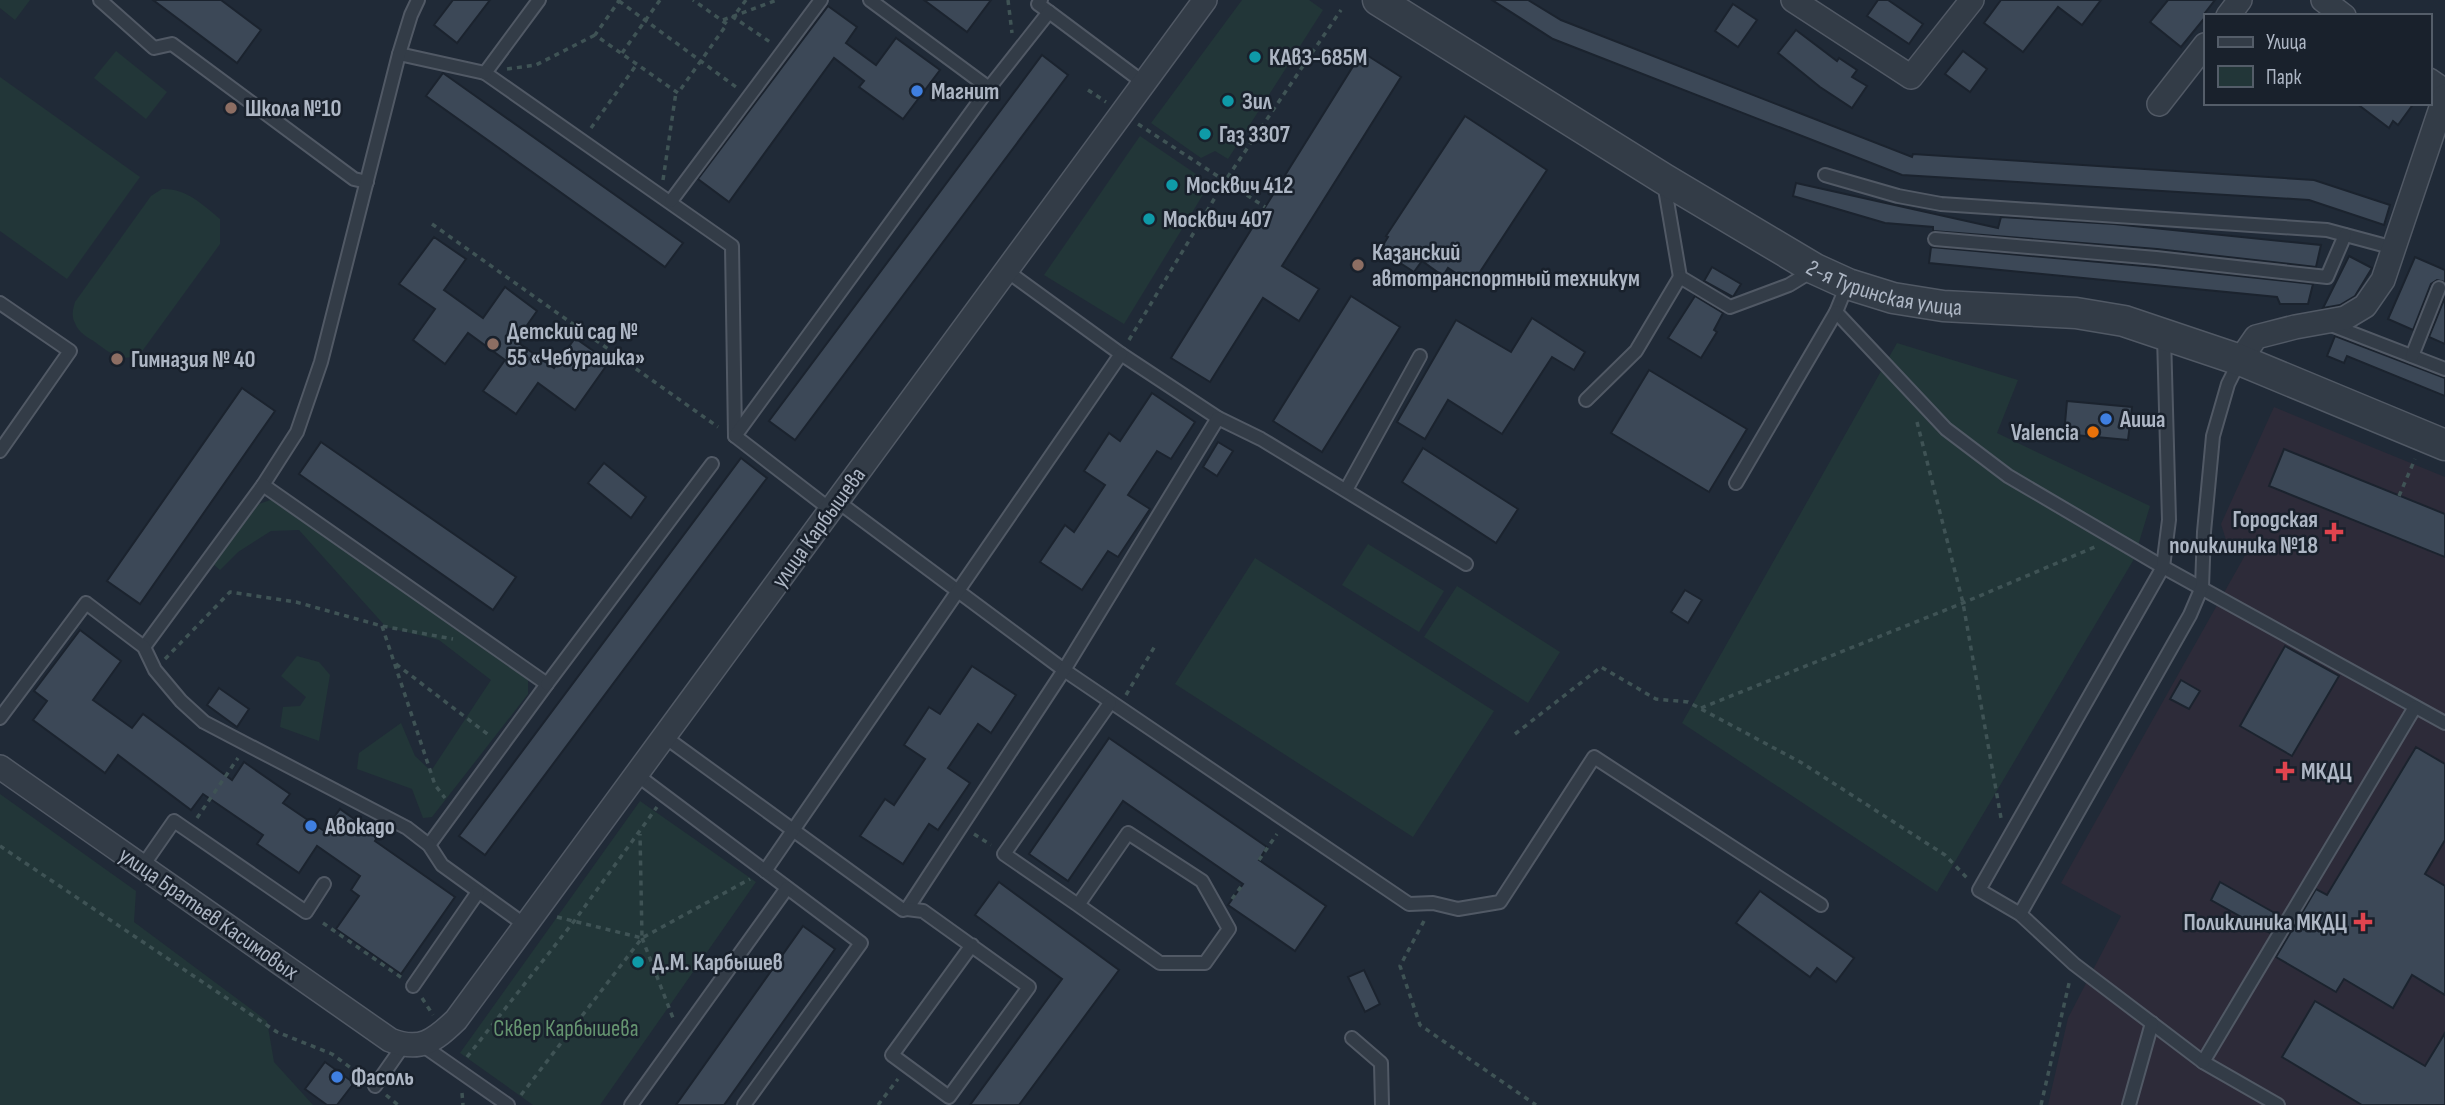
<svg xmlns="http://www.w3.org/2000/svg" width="2445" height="1105" font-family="'Sofia Sans Condensed',sans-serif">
<rect width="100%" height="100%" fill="#202a37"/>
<polygon fill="#2d2b39" points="2274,407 2445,477 2445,1105 2048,1105 2068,1018 2121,916 2061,883 2248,550 2226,540 2221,524"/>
<g fill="#223638">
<polygon points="0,0 30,0 15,20 0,8"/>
<polygon points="1242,0 1309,0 1323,10 1228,159 1215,151 1201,158 1151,123"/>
<polygon points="116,51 167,92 146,119 94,78"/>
<polygon points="0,77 140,177 67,279 0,231"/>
<polygon points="1140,136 1196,174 1193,185 1204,193 1124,324 1044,275"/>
<path d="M162 189C186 188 202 204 220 219V244L143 350C126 366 111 354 95 342 87 337 78 332 75 323 71 316 73 309 75 302L151 196Z"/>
<polygon points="1897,343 2018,380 1997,433 2150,506 2134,559 1937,892 1682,723"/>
<polygon points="276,498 528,680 528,694 432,817 423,818 412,789 357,769 359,753 401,723 415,756 431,771 491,680 439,640 386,627 299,530 271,531 238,552 220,570 212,563 259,504"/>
<polygon points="1368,544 1444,591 1419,632 1342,585"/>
<polygon points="1255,558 1494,711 1413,837 1175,684"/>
<polygon points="1457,586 1560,652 1528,703 1424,637"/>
<polygon points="297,656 319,662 330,675 319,741 280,727 283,707 300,706 306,697 281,676"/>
<polygon points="0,794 136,891 134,922 267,1021 274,1062 313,1105 0,1105"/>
<polygon points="640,801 756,882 600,1105 533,1105 460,1053"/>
</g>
<g fill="#3c4857" stroke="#1b232e" stroke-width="2">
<polygon points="153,0 221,0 261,30 237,63"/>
<polygon points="453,0 490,0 457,43 434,25"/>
<polygon points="924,0 991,0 967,32"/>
<polygon points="1492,0 1528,0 1561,20 1912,157 1913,154 2314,180 2390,205 2384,225 2309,200 1902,175 1553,39"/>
<polygon points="1878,0 1888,0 1923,24 1909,44 1867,16"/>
<polygon points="2001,0 2101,0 2082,25 2058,7 2023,52 1984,23"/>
<polygon points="2168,0 2215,0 2205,13 2207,15 2181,47 2150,22"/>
<polygon points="1733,4 1757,20 1738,47 1715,31"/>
<polygon points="828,6 857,27 846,43 876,65 896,38 940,70 903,119 859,87 864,81 834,58 729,202 698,179"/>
<polygon points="1796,30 1837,61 1839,58 1857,70 1852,77 1867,86 1852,108 1820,87 1778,53"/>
<polygon points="1963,51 1987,69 1970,92 1945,74"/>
<polygon points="1362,52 1401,77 1282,266 1319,289 1299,321 1263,298 1210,382 1171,358"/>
<polygon points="1042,55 1068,75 795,440 769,421"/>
<polygon points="443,73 683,243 665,267 426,96"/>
<polygon points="2356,103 2414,103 2398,125 2393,121 2389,128"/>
<polygon points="1465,116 1547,170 1472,284 1448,268 1443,276 1422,261 1414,272 1380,250 1388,237 1386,236"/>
<polygon points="1796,183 1998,228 2001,217 2114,224 2321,245 2316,267 2157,249 1933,231 1933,227 1885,223 1793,196"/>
<polygon points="434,237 466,259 444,290 483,318 505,287 537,311 516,341 554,368 575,338 609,362 575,410 538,383 516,414 483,391 505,360 468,333 445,364 413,340 435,309 399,284"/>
<polygon points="1931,247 2155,267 2313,284 2308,304 2280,304 2277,297 1929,263"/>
<polygon points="2349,256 2372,268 2355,296 2340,305 2323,308"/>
<polygon points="2415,257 2445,270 2445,282 2437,280 2431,284 2413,330 2388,319"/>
<polygon points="1712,267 1741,284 1733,297 1704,281"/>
<polygon points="1351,296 1400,327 1322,452 1273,421"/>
<polygon points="1695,296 1723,313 1714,330 1717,332 1701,358 1668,338"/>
<polygon points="2445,297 2445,344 2429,337"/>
<polygon points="1532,318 1585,352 1574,370 1552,357 1502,434 1448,400 1425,439 1397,422 1456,320 1511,352"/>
<polygon points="2335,336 2445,378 2445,396 2347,356 2344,363 2327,356"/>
<polygon points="1649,370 1747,429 1709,492 1611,433"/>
<polygon points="242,388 275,411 140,604 107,581"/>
<polygon points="1152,393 1195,422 1171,459 1157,451 1128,495 1150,509 1118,557 1108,551 1082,590 1040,562 1065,525 1074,532 1105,485 1084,471 1109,433 1120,441"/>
<polygon points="2067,401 2132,407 2128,440 2064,434"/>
<polygon points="321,442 516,577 493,610 299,474"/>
<polygon points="1218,442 1233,451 1217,476 1203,467"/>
<polygon points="1423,448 1518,509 1496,543 1402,482"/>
<polygon points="2284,449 2445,514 2445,557 2269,486"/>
<polygon points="741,458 767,478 485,855 459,836"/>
<polygon points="604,463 646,497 631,518 588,483"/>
<polygon points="1685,590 1702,600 1688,623 1671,612"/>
<polygon points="80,630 121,661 93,700 132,728 143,714 232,780 244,762 290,794 283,803 324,831 340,809 378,836 375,841 455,897 401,974 336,929 359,896 351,890 360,876 317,846 299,873 257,844 263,835 203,794 191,810 118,755 105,773 33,720 47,701 34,691"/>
<polygon points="2285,646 2339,676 2292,756 2240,726"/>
<polygon points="972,666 1016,695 991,733 978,724 948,768 970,783 938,830 929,824 903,864 860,836 885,799 894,805 925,759 904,745 929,707 940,714"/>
<polygon points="2181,680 2200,691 2189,709 2170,699"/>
<polygon points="219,688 249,709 237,727 207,705"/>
<polygon points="1109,738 1267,847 1259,860 1326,906 1295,951 1228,905 1243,884 1123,801 1068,881 1029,854"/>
<polygon points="2416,747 2445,764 2445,840 2425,874 2445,886 2445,995 2412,975 2393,1008 2344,979 2336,992 2276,957 2316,889 2327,895"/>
<polygon points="999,882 1119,970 1019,1105 970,1105 1062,979 975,915"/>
<polygon points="2220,882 2280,916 2270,933 2211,900"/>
<polygon points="1760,891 1854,958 1836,982 1817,968 1810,977 1736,923"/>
<polygon points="803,926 835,949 773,1036 724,1105 676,1105"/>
<polygon points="1364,970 1380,1004 1365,1012 1348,977"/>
<polygon points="2315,1001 2425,1066 2445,1033 2445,1105 2362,1105 2282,1057"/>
<polygon points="325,1062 354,1083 337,1105 327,1105 305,1089"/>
</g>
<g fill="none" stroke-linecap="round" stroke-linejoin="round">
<g stroke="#515965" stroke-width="16">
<g id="service">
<polyline points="100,0 154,48 172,44 354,179 367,182"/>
<polyline points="539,0 485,73 732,246 735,436 831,510"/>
<polyline points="870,0 989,88"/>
<polyline points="1041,0 1038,4 1049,12"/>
<polyline points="399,54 485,73"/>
<polyline points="1825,175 1898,196 1941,204 2327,230 2394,248"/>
<polyline points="1664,183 1680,277 1730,307 1789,285 1812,271"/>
<polyline points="671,201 821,0"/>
<polyline points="1935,239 2156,258 2327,277 2345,235"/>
<polyline points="1007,271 1121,354 1218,418 1261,439 1466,564"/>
<polyline points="1847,285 1836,312 1946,429 2008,476 2163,567 2445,723"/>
<polyline points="0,303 70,351 0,451"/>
<polyline points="2331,325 2445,369"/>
<polyline points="2164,336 2169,520 2163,567 1979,890 2020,914 2074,964 2203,1062 2278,1105"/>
<polyline points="2412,356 2439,288"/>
<polyline points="1586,400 1636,351 1680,277"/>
<polyline points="735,436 989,88 1049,12 1144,83"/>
<polyline points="1736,483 1836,312"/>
<polyline points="263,485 297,432 321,362 399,54 411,15 418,0"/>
<polyline points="1346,490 1420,356"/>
<polyline points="837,501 1064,670 1409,904 1433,903 1458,909 1500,902 1594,757 1821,905"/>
<polyline points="144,647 263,485 547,684 429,845"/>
<polyline points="547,684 712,464"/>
<polyline points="0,718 86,603 144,647 155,670 181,701 204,722 407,828 429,845 442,865 525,925"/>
<polyline points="665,737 903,910 907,909 1064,670 1218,418"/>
<polyline points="637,775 861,943 744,1105"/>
<polyline points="142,867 174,821 306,912 324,884"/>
<polyline points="765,871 1121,354"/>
<polyline points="1078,905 1160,963 1205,963 1229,929 1202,881 1128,833 1078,905 1004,854 1110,703"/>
<polyline points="907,909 923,911 1029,987 949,1097 892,1055 972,945"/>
<polyline points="2020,914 2190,615 2202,587 2204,532 2213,436 2228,384 2240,360"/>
<polyline points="413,986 478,892"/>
<polyline points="1352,1038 1381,1063 1382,1105"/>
<polyline points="422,1045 508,1105"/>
<polyline points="2203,1062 2415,707"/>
<polyline points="375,1086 403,1046"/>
<polyline points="631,1105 787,888"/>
<polyline points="2129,1105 2152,1023"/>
</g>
</g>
<g stroke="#515965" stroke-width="26">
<g id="minor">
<polyline points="1793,0 1911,77 1972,0"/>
<polyline points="2323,0 2344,16"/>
<polyline points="2228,16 2240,0"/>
<polyline points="2429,80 2445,91"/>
<polyline points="2159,104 2205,45"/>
<polyline points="2240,360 2256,337 2295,327 2345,318 2365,306 2383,280 2445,96"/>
<path d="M0 767 390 1040C420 1052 434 1041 456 1020L1205 0"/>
</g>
</g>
<g stroke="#515965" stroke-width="33">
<g id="tertiary">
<path id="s1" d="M1378 0 1664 179 1815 269 1848 284 1893 298 1943 306 2076 313 2124 321 2240 360 2445 445"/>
</g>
</g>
<g stroke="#3f5355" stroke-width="3.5" stroke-dasharray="5 5" stroke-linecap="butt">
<polyline points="617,0 619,1 595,35 678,93 727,24 693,0"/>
<polyline points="746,0 733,17 770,42"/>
<polyline points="1008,0 1012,33"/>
<polyline points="619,1 736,87"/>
<polyline points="723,20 777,0"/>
<polyline points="622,53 660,0"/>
<polyline points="507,69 536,65 595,35"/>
<polyline points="1088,90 1106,102"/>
<polyline points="1138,124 1265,207"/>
<polyline points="591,128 637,64"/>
<polyline points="663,180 676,92"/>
<polyline points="432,224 718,427"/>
<polyline points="1129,340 1225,181 1341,10"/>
<polyline points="1917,422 1963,603 2001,818"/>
<polyline points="2399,496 2415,459"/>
<polyline points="382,626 435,785 445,798"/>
<polyline points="165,659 230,592 296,602 382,626 453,639"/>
<polyline points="396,664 490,736"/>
<polyline points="1126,695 1155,646"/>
<polyline points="1701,708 1963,603 2097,546"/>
<polyline points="1515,734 1601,667 1656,699 1688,702 1802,763 1945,855 1968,879"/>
<polyline points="197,818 238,758"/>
<polyline points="974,834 991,845"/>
<polyline points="0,846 277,1032 332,1054 363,1077"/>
<polyline points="1259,860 1277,834"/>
<polyline points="1232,899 1243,884"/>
<polyline points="557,917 642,938 640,834"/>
<polyline points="1424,921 1400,966 1420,1025 1536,1105"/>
<polyline points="323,923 402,978"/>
<polyline points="642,938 673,1018"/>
<polyline points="422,998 433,1015"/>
<polyline points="467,1057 575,920 657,807"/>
<polyline points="462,1093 463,1105"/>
<polyline points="386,1095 398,1105"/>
<polyline points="521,1095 642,938 750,879"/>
<polyline points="878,1105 898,1079"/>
<polyline points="2041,1105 2070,979"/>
</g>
<use href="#service" stroke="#333c47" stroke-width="12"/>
<use href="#minor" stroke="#333c47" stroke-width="23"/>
<use href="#tertiary" stroke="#333c47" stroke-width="30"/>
</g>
<g fill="#0f9aa8" stroke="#19212c" stroke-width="2.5">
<circle cx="1255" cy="57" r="7"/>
<circle cx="1228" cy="101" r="7"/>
<circle cx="1205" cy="134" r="7"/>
<circle cx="1172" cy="185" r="7"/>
<circle cx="1149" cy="219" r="7"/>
<circle cx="638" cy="962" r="7"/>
</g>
<g fill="#3f7fe0" stroke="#19212c" stroke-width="2.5">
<circle cx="917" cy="91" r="7"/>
<circle cx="2106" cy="419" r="7"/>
<circle cx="311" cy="826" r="7"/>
<circle cx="337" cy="1077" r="7"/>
</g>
<g fill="#8d6e63" stroke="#19212c" stroke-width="2.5">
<circle cx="231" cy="108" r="7"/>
<circle cx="1358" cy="265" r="7"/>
<circle cx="493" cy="344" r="7"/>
<circle cx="117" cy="359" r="7"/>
</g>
<circle fill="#e8710a" stroke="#19212c" stroke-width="2.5" cx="2093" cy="432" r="7"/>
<g fill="#e0444e" stroke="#19212c" stroke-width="2.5">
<path d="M2330.5 521.5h7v7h7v7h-7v7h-7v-7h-7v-7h7z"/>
<path d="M2281.5 760.5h7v7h7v7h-7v7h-7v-7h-7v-7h7z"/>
<path d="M2359.5 911.5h7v7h7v7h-7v7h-7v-7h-7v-7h7z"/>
</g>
<g text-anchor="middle" stroke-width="5" stroke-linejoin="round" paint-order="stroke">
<g font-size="23" font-weight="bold" fill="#adb6c4" stroke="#19212c" text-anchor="start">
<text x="1269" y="65">КАвЗ-685М</text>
<text x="931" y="99">Магнит</text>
<text x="1242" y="109">Зил</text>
<text x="245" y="116">Школа №10</text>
<text x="1219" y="142">Газ 3307</text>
<text x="1186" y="193">Москвич 412</text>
<text x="1163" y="227">Москвич 407</text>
<text x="1372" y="260">Казанский<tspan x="1372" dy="26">автотранспортный техникум</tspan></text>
<text x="507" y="339">Детский сад №<tspan x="507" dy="26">55 «Чебурашка»</tspan></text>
<text x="131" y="367">Гимназия № 40</text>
<text x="2120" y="427">Аиша</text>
<text x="2079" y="440" text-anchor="end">Valencia</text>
<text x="2318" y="527" text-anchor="end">Городская<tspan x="2318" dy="26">поликлиника №18</tspan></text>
<text x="2301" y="779">МКДЦ</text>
<text x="325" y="834">Авокадо</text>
<text x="2347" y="930" text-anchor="end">Поликлиника МКДЦ</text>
<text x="652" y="970">Д.М. Карбышев</text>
<text x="351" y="1085">Фасоль</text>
</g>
<g font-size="23" fill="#adb6c4" stroke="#19212c">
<text dy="8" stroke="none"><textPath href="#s1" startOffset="586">2-я Туринская улица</textPath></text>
<text transform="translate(818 527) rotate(-54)" y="8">улица Карбышева</text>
<text transform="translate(209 913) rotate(35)" y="8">улица Братьев Касимовых</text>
</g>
<g font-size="23" fill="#659470" stroke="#19212c">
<text x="566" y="1036">Сквер Карбышева</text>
</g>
</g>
<rect x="2204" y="14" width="228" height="91" fill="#19212c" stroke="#545d69" stroke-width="2"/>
<rect x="2218" y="37" width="35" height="10" fill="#333c47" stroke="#545d69" stroke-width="2"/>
<text x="2266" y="49" font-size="21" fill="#adb6c4">Улица</text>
<rect x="2218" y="66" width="35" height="21" fill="#223638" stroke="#545d69" stroke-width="2"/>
<text x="2266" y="84" font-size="21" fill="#adb6c4">Парк</text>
</svg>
